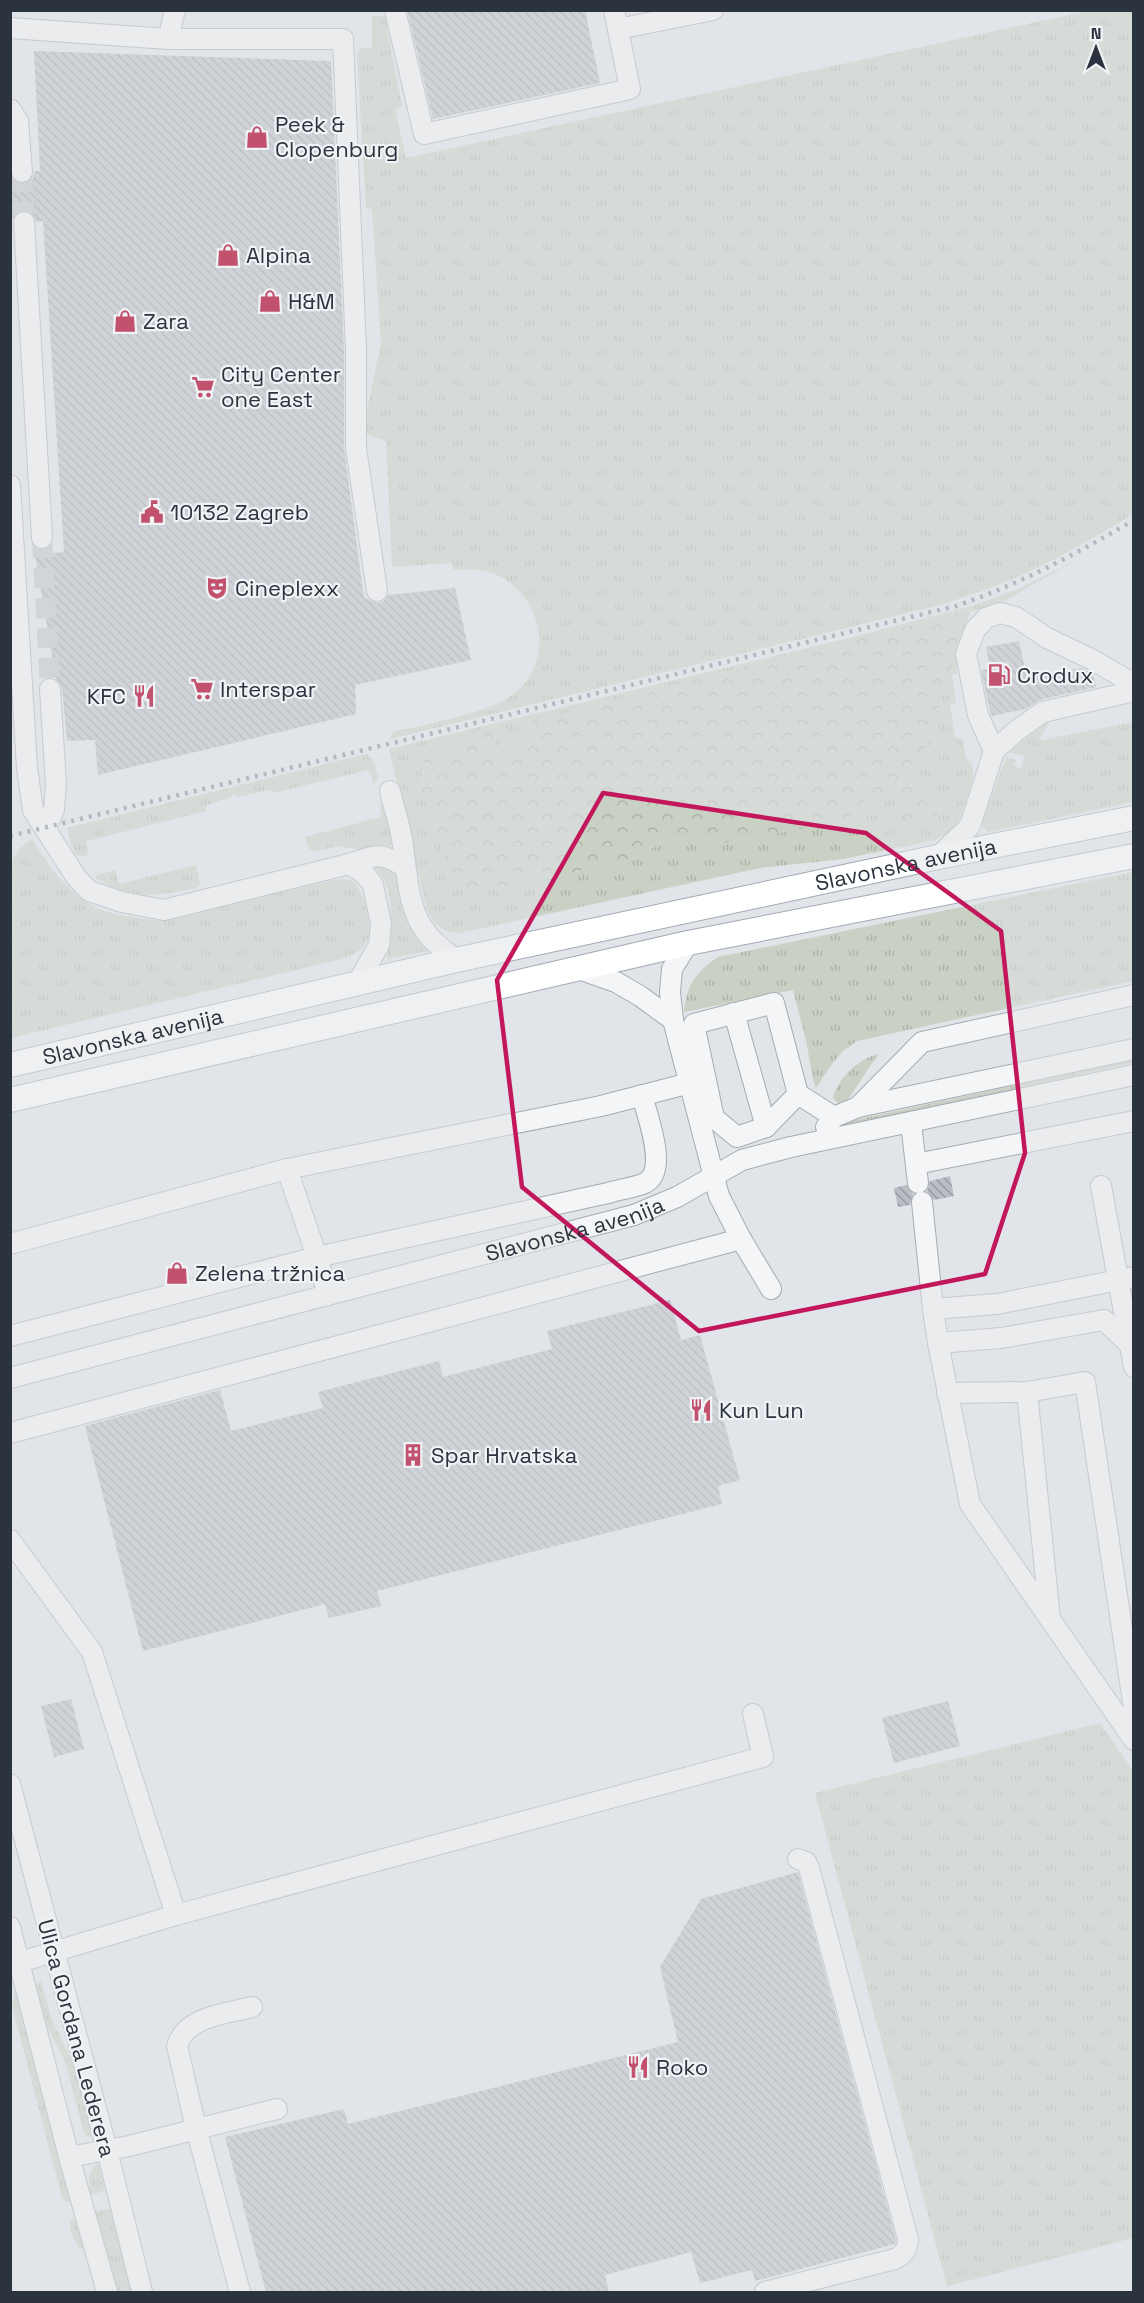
<svg xmlns="http://www.w3.org/2000/svg" width="1144" height="2303" font-family="'Space Grotesk',sans-serif">
<defs>
<pattern id="grass-tufts" width="24" height="20" patternUnits="userSpaceOnUse" patternTransform="scale(1.5)"><rect width="24" height="20" fill="#c8d1c3"/><path d="M3 7l-1-3M5 7V3M7 7l1-3M15 17l-1-3M17 17v-4M19 17l1-3" fill="none" stroke="#acb4a9"/></pattern>
<pattern id="forest-crowns" width="20" height="18" patternUnits="userSpaceOnUse" patternTransform="scale(1.5)"><rect width="20" height="18" fill="#c8d1c3"/><path d="M2 6a3 3 0 1 1 6 0M12 15a3 3 0 1 1 6 0" fill="none" stroke="#acb4a9"/></pattern>
<pattern id="building-back-hatch" width="6" height="6" patternUnits="userSpaceOnUse" patternTransform="scale(1.5)"><rect width="6" height="6" fill="#b8bec4"/><path d="M-1 5l2 2M0 0l6 6M5-1l2 2" fill="none" stroke="#969ba1"/></pattern>
</defs>
<rect width="100%" height="100%" fill="#e1e4e8"/>
<g fill="url(#grass-tufts)">
<path d="M1088 11H1133V514C1098 535 1062 557 1024 574 996 587 967 596 937 606L390 739 393 732C423 725 492 712 514 694 554 661 544 603 503 578 488 569 470 569 454 570L452 563 392 567 386 441 362 433 381 344 372 209 366 208 357 53 361 48 372 49V16H385L402 107 395 109 406 158Z"/>
<path d="M1072 562 1005 601 970 612 971 608 903 627 496 757 484 729 470 738 455 741 445 754 434 753 422 771V791L431 803 448 874 463 889 519 885 633 859 665 841 703 836 721 843 844 821 866 800 904 789 915 793 912 789 957 653V674L952 675 956 703 950 705 955 737 963 740 966 758 972 764 973 778 962 815 954 829 936 840 843 859 760 868 460 933C442 933 433 923 426 907L389 749 861 635 975 605 1018 589Z"/>
<polygon points="1133,722 1133,802 988,832 981,825 1006,757 1016,760 1014,766 1021,768 1025,756 1008,752 1043,724 1049,723 1040,738 1042,740"/>
<path d="M366 754C374 759 376 768 378 777L374 784 368 770 274 793 270 790 237 797 234 794 231 795V797L205 806 206 811 86 841 89 855C72 862 70 840 67 828Z"/>
<polygon points="380,804 386,808 393,847 380,845 361,850 339,846 316,851 309,849 305,837 381,817"/>
<path d="M32 839C48 866 73 900 104 911 121 916 138 918 155 920L340 879C345 880 349 879 354 882 363 889 372 924 369 936 366 947 356 953 346 958L11 1038V861L21 847Z"/>
<path d="M376 863 392 871 396 877 406 919 412 932 429 948 428 951 387 959C390 932 399 887 373 866Z"/>
<path d="M196 865 200 884 196 888C157 896 132 901 96 878V875L115 870 119 884Z"/>
<path d="M1133 872V981L857 1041 843 1051 832 1064 816 1088 813 1080 806 1040 793 990 684 1012C686 986 696 972 718 957Z"/>
<path d="M878 1054 847 1101 839 1104 833 1098C839 1077 857 1060 878 1054Z"/>
<polygon points="1133,1060 1133,1063 845,1125 841,1123"/>
<polygon points="1100,1723 1133,1771 1133,2238 947,2286 815,1793"/>
<polygon points="41,1981 52,2021 72,2060 92,2135 90,2137 86,2136 83,2130 65,2061 48,2029 36,1987 36,1984"/>
<polygon points="15,1989 72,2201 66,2202 62,2198 12,2006"/>
<polygon points="96,2164 99,2165 105,2191 90,2195 89,2174"/>
<polygon points="110,2209 132,2292 118,2292 94,2212"/>
<path d="M76 2217 84 2249H81C74 2240 69 2233 70 2221Z"/>
</g>
<polygon fill="url(#forest-crowns)" points="972,608 912,789 915,793 929,789 937,816 908,822 895,808 903,790 866,800 845,821 721,843 703,836 665,841 633,859 519,885 463,889 448,874 431,803 422,791 424,759 434,753 445,754 455,741 470,738 484,729 495,731 496,757 523,747 532,721 903,627"/>
<g fill="url(#building-back-hatch)">
<polygon points="407,10 585,10 600,83 433,119"/>
<polygon points="34,51 331,61 344,350 344,448 364,598 378,603 384,601 388,595 455,588 471,660 355,685 356,714 98,775 95,740 67,741 62,688 56,679 35,555 64,552 43,221 36,222 34,215 24,210 17,212 10,223 10,174 16,183 24,184 33,178 34,171 40,171"/>
<polygon points="1019,641 1027,678 1081,668 1093,674 1096,687 1040,700 1026,709 991,716 981,670 990,668 986,647"/>
<polygon points="950,1176 954,1196 934,1200 927,1191 930,1181"/>
<polygon points="906,1185 913,1194 910,1205 898,1207 894,1188"/>
<polygon points="670,1300 681,1340 700,1335 740,1480 718,1486 722,1504 377,1591 381,1606 329,1618 325,1604 143,1651 85,1426 220,1390 231,1431 323,1408 318,1392 439,1361 443,1377 552,1349 547,1331"/>
<polygon points="71,1699 84,1749 54,1757 41,1706"/>
<polygon points="948,1701 960,1746 894,1763 882,1718"/>
<polygon points="798,1872 896,2240 895,2244 755,2281 752,2270 700,2283 691,2252 605,2275 609,2292 266,2292 225,2137 344,2109 348,2124 678,2042 660,1967 701,1899"/>
</g>
<g fill="none" stroke-linecap="round" stroke-linejoin="round">
<g stroke="#bdc1c6" stroke-width="20" stroke-dasharray="20 10" stroke-linecap="butt">
<polyline points="22,172 24,222"/>
<polyline points="42,538 50,689"/>
</g>
<g stroke="#a7abb2" stroke-width="22">
<g id="minor">
<polyline points="395,10 424,134 630,89 614,10"/>
<polyline points="10,28 168,39 343,39 356,350 356,448 377,591"/>
<polyline points="618,29 713,10"/>
<polyline points="168,39 175,10"/>
<polyline points="10,109 18,121 22,172"/>
<polyline points="24,222 42,538"/>
<path d="M10 485 27 768 33 810 76 877 89 891 122 902 164 910 349 864C376 855 380 851 405 867"/>
<polyline points="994,751 978,715 966,654 975,630 986,618 1000,613 1016,617 1047,638 1093,660 1134,684"/>
<path d="M390 791C394 809 401 827 403 846 407 875 408 911 428 935 435 944 447 952 456 960"/>
<polyline points="46,828 54,809 56,784 50,689"/>
<polyline points="938,857 970,826 994,751 1016,731 1043,712 1134,691"/>
<polyline points="349,864 365,874 373,885 381,924 379,945 358,982"/>
<polyline points="688,943 672,969 670,992 673,1020 719,1196 741,1239 771,1289"/>
<polyline points="579,969 616,982 640,996 673,1020"/>
<polyline points="734,1013 766,1127"/>
<polyline points="798,1094 766,1127 737,1137 714,1118 694,1024 774,1003 798,1094 834,1117"/>
<polyline points="858,1107 1134,1049"/>
<polyline points="911,1123 918,1183"/>
<polyline points="826,1127 834,1117 858,1107 922,1042 1134,995"/>
<polyline points="916,1164 1134,1121"/>
<polyline points="287,1169 317,1257 328,1295"/>
<polyline points="1101,1186 1134,1367"/>
<polyline points="922,1202 933,1309 997,1304 1134,1277"/>
<polyline points="10,1244 287,1169 601,1106 690,1083"/>
<polyline points="933,1309 938,1343 970,1504 1134,1740"/>
<path d="M10 1336 317 1257 608 1193C620 1189 634 1188 645 1183 669 1171 647 1116 642 1095"/>
<polyline points="938,1343 1001,1338 1104,1320 1129,1344"/>
<path id="s1" d="M10 1378 634 1215 677 1197 742 1160 791 1147 1134 1075"/>
<polyline points="1027,1392 1050,1619"/>
<polyline points="947,1393 1027,1392 1085,1382 1134,1709"/>
<polyline points="10,1433 741,1239"/>
<polyline points="10,1540 92,1652 176,1915"/>
<polyline points="10,1784 107,2150 142,2292"/>
<polyline points="10,1927 69,2157 107,2292"/>
<polyline points="10,1965 176,1915 763,1757 753,1714"/>
<polyline points="69,2157 129,2146 277,2109"/>
<path d="M240 2292 196 2128 177 2046C186 2016 225 2014 252 2007"/>
<path d="M765 2292 895 2259C905 2254 907 2249 908 2239L809 1868 806 1862 798 1859"/>
</g>
</g>
<g stroke="#a1aab3" stroke-width="26">
<g id="major">
<path id="s2" d="M10 1065 456 960 938 857 1134 818"/>
<polyline points="10,1100 688,943 1134,856"/>
</g>
</g>
<use href="#minor" stroke="#f3f5f7" stroke-width="20"/>
<use href="#major" stroke="#fff" stroke-width="24"/>
<path stroke="#7c8590" stroke-width="4.5" stroke-dasharray="3 6" stroke-linecap="butt" d="M10 836 956 606C1020 584 1076 554 1134 520"/>
</g>
<path d="M0 0H1144V2303H0ZM603 793 866 833 1001 931 1025 1153 985 1274 699 1331 522 1187 497 980Z" fill="#e1e4e8" fill-opacity=".55" fill-rule="evenodd"/>
<path fill="none" stroke="#c2185b" stroke-width="4.5" stroke-linejoin="round" d="M603 793 866 833 1001 931 1025 1153 985 1274 699 1331 522 1187 497 980Z"/>
<defs>
<g id="shop-bare" transform="scale(1.8)"><path d="M-5-2.5h2.3a2.7 3.5 0 0 1 5.4 0H5L5.5 6h-11ZM-1.5-2.5h3a1.5 2.3 0 0 0-3 0Z" fill="#c1516d" stroke="#f0f3f6" stroke-width="2.5" paint-order="stroke"/></g>
<g id="supermarket-bare" transform="scale(1.8)"><path d="M-6-5.5h2.5l.6 2H6L4.5 2H-2.5L-4.4-4H-6ZM-1.5 3.2a1.3 1.3 0 1 0 .1 0ZM3 3.2a1.3 1.3 0 1 0 .1 0Z" fill="#c1516d" stroke="#f0f3f6" stroke-width="2.5" paint-order="stroke"/></g>
<g id="civic-bare" transform="scale(1.8)"><path d="M-.6-6.5H3V-4.5H.6V-3L4-1V1h2V6H-6V1h2V-1L-.6-3ZM-1.2 2.5V6h2.4V2.5Z" fill="#c1516d" stroke="#f0f3f6" stroke-width="2.5" paint-order="stroke"/></g>
<g id="theatre-bare" transform="scale(1.8)"><path d="M-5-5.5Q0-4 5-5.5V0Q5 5 0 6Q-5 5-5 0ZM-3.3-2.5H-1v1.5H-3.3ZM1-2.5H3.3v1.5H1ZM-2.8 1Q0 5.5 2.8 1Z" fill="#c1516d" stroke="#f0f3f6" stroke-width="2.5" paint-order="stroke"/></g>
<g id="fuel-bare" transform="scale(1.8)"><path d="M-5.5-6h7V0h2V4h1.3V-2.5L3-4.5l.8-.8L6-3V5H2.5V1h-1V6h-7ZM-4.2-4.7v3.2H.2V-4.7Z" fill="#c1516d" stroke="#f0f3f6" stroke-width="2.5" paint-order="stroke"/></g>
<g id="restaurant-bare" transform="scale(1.8)"><path d="M-5-6h1v4h1v-4h1v4h1v-4h1v5L-1.5 .5V6h-2V.5L-5-1ZM5-6V6H3V1.5H1.5Q1.5-4 5-6Z" fill="#c1516d" stroke="#f0f3f6" stroke-width="2.5" paint-order="stroke"/></g>
<g id="building-bare" transform="scale(1.8)"><path d="M-4-6H4V6H1V3H-1V6H-4ZM-2.5-4.3h1.7v1.8h-1.7ZM.8-4.3h1.7v1.8H.8ZM-2.5-1h1.7V.8h-1.7ZM.8-1h1.7V.8H.8Z" fill="#c1516d" stroke="#f0f3f6" stroke-width="2.5" paint-order="stroke"/></g>
</defs>
<g fill-rule="evenodd">
<use href="#shop-bare" x="257" y="137"/>
<use href="#shop-bare" x="228" y="255"/>
<use href="#shop-bare" x="270" y="301"/>
<use href="#shop-bare" x="125" y="321"/>
<use href="#supermarket-bare" x="203" y="387"/>
<use href="#civic-bare" x="152" y="512"/>
<use href="#theatre-bare" x="217" y="588"/>
<use href="#fuel-bare" x="999" y="675"/>
<use href="#supermarket-bare" x="202" y="689"/>
<use href="#restaurant-bare" x="144" y="696"/>
<use href="#shop-bare" x="177" y="1273"/>
<use href="#restaurant-bare" x="701" y="1410"/>
<use href="#building-bare" x="413" y="1455"/>
<use href="#restaurant-bare" x="638" y="2067"/>
</g>
<g text-anchor="middle" stroke-width="4.5" stroke-linejoin="round" paint-order="stroke">
<g font-size="22" fill="#2b333e" stroke="#f0f3f6" text-anchor="start">
<text x="275" y="132">Peek &amp;<tspan x="275" dy="25">Clopenburg</tspan></text>
<text x="246" y="263">Alpina</text>
<text x="288" y="309">H&amp;M</text>
<text x="143" y="329">Zara</text>
<text x="221" y="382">City Center<tspan x="221" dy="25">one East</tspan></text>
<text x="170" y="520">10132 Zagreb</text>
<text x="235" y="596">Cineplexx</text>
<text x="1017" y="683">Crodux</text>
<text x="220" y="697">Interspar</text>
<text x="126" y="704" text-anchor="end">KFC</text>
<text x="195" y="1281">Zelena tržnica</text>
<text x="719" y="1418">Kun Lun</text>
<text x="431" y="1463">Spar Hrvatska</text>
<text x="656" y="2075">Roko</text>
</g>
<g font-size="22" fill="#2b333e" stroke="#f0f3f6">
<text dy="8" stroke="none"><textPath href="#s2" startOffset="918">Slavonska avenija</textPath></text>
<text dy="8" stroke="none"><textPath href="#s2" startOffset="126">Slavonska avenija</textPath></text>
<text dy="8" stroke="none"><textPath href="#s1" startOffset="584">Slavonska avenija</textPath></text>
<text transform="translate(77 2038) rotate(75)" y="8">Ulica Gordana Lederera</text>
</g>
</g>
<rect width="1144" height="2303" fill="none" stroke="#2b333e" stroke-width="24"/>
<g transform="translate(1096 48)" stroke="#f0f3f6" stroke-width="4.5" paint-order="stroke">
<path d="M0-4.5L10 22L0 15L-10 22Z" fill="#2b333e"/>
<text y="-9" font-size="16" font-weight="bold" text-anchor="middle" fill="#2b333e">N</text>
</g>
</svg>
